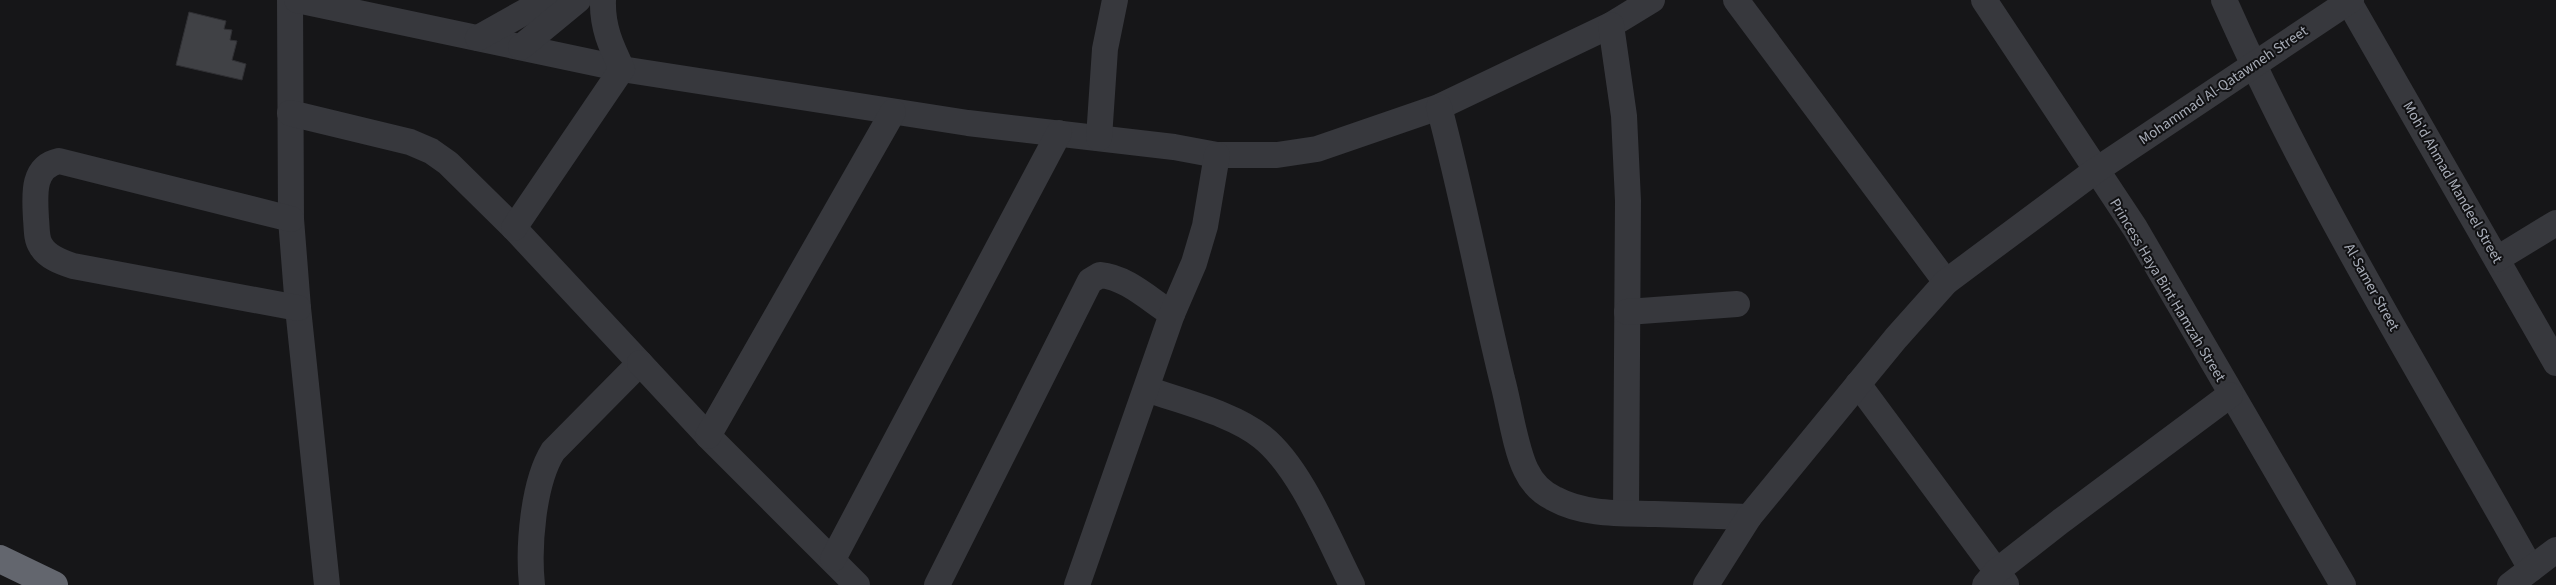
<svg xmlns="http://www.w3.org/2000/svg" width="2556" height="585" font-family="'Source Sans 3',sans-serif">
<rect width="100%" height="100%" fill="#161618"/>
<polygon fill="#404145" stroke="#303034" points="189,12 226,21 224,29 232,30 230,40 237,41 232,60 246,64 242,80 176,65"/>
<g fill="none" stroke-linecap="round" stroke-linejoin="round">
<g stroke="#37383d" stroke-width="26">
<polyline points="290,0 291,219 298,308 327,585"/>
<polyline points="297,0 628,70 968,123 1174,147 1217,155 1277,155 1317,149 1439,107 1611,25 1652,0"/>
<polyline points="1736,0 1946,282"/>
<polyline points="1984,0 2135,228 2343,585"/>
<path d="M2224 0C2311 197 2426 381 2531 569"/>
<polyline points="2349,2 2556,363"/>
<polyline points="1611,25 1624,116 1628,201 1626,513"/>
<polyline points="478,38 546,0"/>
<polyline points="521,47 578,0"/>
<path d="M1439 107C1463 197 1480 288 1502 379 1509 404 1515 448 1526 470 1532 483 1542 493 1555 499 1584 515 1622 513 1655 514 1686 515 1718 516 1749 517"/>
<path d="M290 113 410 142 431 151 448 163 514 228 640 363 553 451C533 483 528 547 532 585"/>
<polyline points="1099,138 1105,49 1115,0"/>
<path d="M291 219 59 161C31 167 35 197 36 219 37 228 36 239 41 246 47 257 61 262 73 266L298 308"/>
<path d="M514 228 622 69C611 46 602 27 603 0"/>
<polyline points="2497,259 2556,223"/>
<polyline points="1627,312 1737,304"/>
<polyline points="640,363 708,436 857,585"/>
<polyline points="1858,384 2006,584"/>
<path d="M1147 389C1182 402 1232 413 1262 437 1301 468 1329 540 1352 585"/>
<polyline points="708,436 893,112"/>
<polyline points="833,559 1059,133"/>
<path d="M937 585 1090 281 1100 275C1126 277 1150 300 1172 314"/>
<polyline points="1077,585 1172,314 1194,263 1205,226 1217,155"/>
<polyline points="1706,585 1749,517 1896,338 1946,282 2095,171 2351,0"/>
<polyline points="1985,585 1997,571 2061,521 2230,395"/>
<polyline points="2510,585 2556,550"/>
</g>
<polyline stroke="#63666e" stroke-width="28" points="0,559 54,585"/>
</g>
<g text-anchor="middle" stroke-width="4" stroke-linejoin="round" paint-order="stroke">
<g font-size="15" fill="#a8adb8" stroke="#111113">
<text transform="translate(2223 85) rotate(-34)" y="5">Mohammad Al-Qatawneh Street</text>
<text transform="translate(2453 182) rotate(60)" y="5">Moh'd Ahmad Mandeel Street</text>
<text transform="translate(2372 287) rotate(61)" y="5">Al-Samer Street</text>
<text transform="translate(2168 290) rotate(59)" y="5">Princess Haya Bint Hamzah Street</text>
</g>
</g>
</svg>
